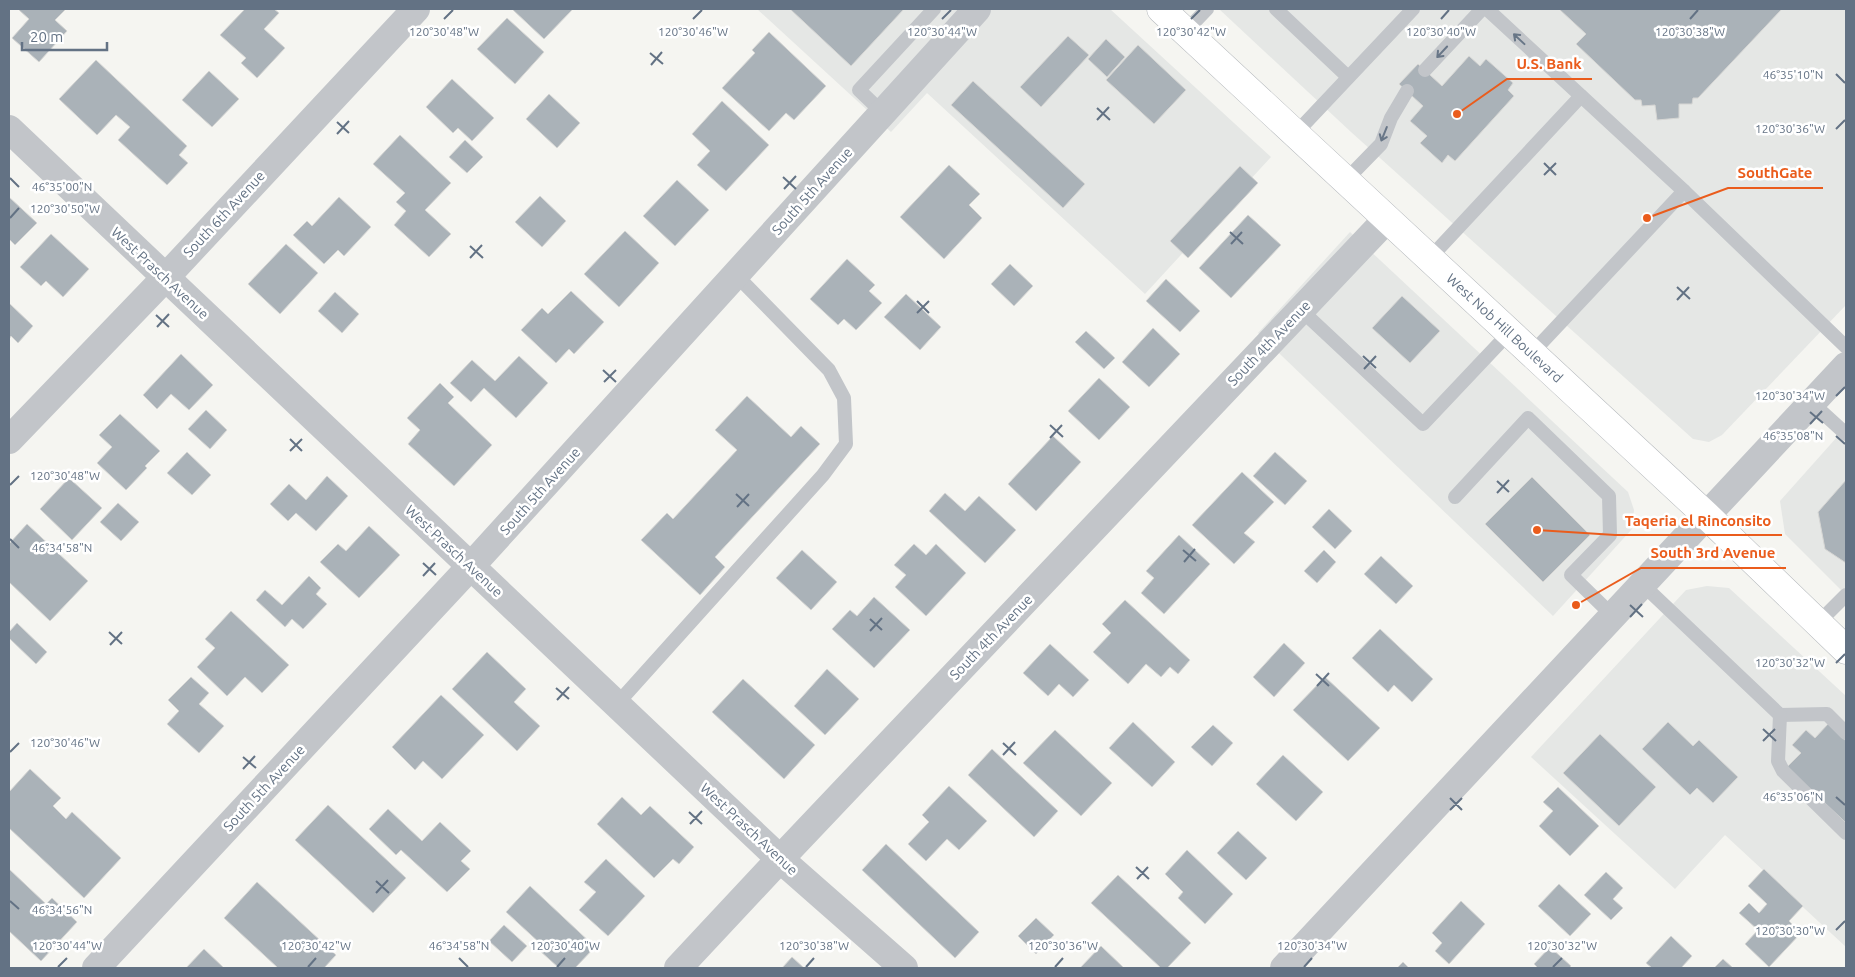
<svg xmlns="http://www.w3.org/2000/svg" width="1855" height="977" font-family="Ubuntu,sans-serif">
<rect width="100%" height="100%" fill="#f5f5f1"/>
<g fill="#e5e7e5">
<polygon points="757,9 1110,9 1271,157 1145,294 927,93 891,132"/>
<polygon points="1219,9 1846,9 1846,305 1722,435 1709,442 1693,439 1351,132"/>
<polygon points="1350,232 1628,492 1634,510 1632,529 1553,616 1258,333"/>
<polygon points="1846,427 1846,595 1785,534 1780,501"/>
<polygon points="1707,586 1729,588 1846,696 1846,947 1725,835 1675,889 1531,757 1686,590"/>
</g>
<g fill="#aab2b8" stroke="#d6d6d4">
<polygon points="20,9 66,9 55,20 67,31 39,62 12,38 29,19 19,10"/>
<polygon points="245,9 274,9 279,13 264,29 285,48 257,78 241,63 246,58 220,35"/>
<polygon points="512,9 573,9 544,39"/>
<polygon points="790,9 904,9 851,66"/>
<polygon points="1559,9 1782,9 1698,98 1693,98 1692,104 1679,104 1679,118 1657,120 1655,105 1642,106 1641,100 1635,100 1576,44 1586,34"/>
<polygon points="507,18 544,52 515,84 477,49"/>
<polygon points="769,32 826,86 794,120 786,113 769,131 722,88 755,53 752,50"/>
<polygon points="1068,36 1089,55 1041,107 1020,87"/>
<polygon points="1106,39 1125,57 1107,77 1088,59"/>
<polygon points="1138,45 1186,90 1154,124 1106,80"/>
<polygon points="1469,56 1480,66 1486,59 1513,83 1508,90 1514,96 1455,161 1448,155 1442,163 1420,143 1427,136 1410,121 1423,106 1399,84 1418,64 1442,86"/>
<polygon points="96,60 187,146 179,155 188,163 167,185 118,140 130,127 116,115 97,135 59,99"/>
<polygon points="209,71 239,99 212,127 182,100"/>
<polygon points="452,79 494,118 472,141 458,128 453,133 426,107"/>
<polygon points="973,81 1085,184 1063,208 951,105"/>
<polygon points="549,94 580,123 557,148 526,119"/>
<polygon points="722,101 769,145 726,191 697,165 710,151 692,134"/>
<polygon points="400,135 451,183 425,210 451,234 429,257 394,225 406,211 396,202 405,193 373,164"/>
<polygon points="465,140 483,157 467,173 449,157"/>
<polygon points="949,165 980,194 969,205 982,218 944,259 900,217"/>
<polygon points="1240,166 1258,183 1188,258 1170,241"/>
<polygon points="677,180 709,210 675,246 643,216"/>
<polygon points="540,196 566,221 542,247 515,222"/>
<polygon points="9,197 37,223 15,245 9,239"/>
<polygon points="339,197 371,227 344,256 338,250 324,264 293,235 307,221 312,226"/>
<polygon points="1248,215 1281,245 1231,298 1199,268"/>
<polygon points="625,231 659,263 619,307 584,274"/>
<polygon points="51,234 89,269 63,297 46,281 41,286 20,267"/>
<polygon points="286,244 318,273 280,314 248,284"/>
<polygon points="847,259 875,285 869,291 882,303 856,330 844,319 838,325 810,299"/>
<polygon points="1010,264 1033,286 1014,306 991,284"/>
<polygon points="1166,279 1200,311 1180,332 1146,301"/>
<polygon points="571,291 604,322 574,354 569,349 556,363 521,330 542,308 548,314"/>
<polygon points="335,292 359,314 342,333 318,311"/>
<polygon points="906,294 941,327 920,350 884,317"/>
<polygon points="1402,296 1440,331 1410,363 1372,328"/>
<polygon points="9,303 33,326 18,343 11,336 9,339"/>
<polygon points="1153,328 1180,354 1149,387 1122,362"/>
<polygon points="1086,331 1115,358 1104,369 1075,342"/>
<polygon points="181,354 213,385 189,410 171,394 157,409 143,395"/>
<polygon points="519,356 548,383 516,418 484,388 471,402 450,383 472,360 495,381"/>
<polygon points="1099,378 1130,407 1099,440 1068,411"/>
<polygon points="440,383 454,397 448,403 492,445 454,486 408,444 420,430 407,418"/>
<polygon points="747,396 791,437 801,426 820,444 715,557 725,567 700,595 641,540 667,513 673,519 737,450 715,430"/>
<polygon points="206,410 227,430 210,449 188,429"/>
<polygon points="120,414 160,451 145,466 147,468 126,490 97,463 112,447 99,435"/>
<polygon points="1053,436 1081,462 1036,511 1008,484"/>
<polygon points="187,452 211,475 192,495 167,473"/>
<polygon points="1275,452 1307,481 1285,505 1253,476"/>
<polygon points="1242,472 1274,502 1244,533 1255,542 1234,564 1192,525"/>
<polygon points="327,476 348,496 316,531 296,513 288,521 270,504 289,484 306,500"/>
<polygon points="1532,477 1590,535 1543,582 1485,524"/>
<polygon points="69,478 102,508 72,540 40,509"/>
<polygon points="1846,480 1846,563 1825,549 1818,512"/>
<polygon points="945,493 965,511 979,496 1016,530 985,563 929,511"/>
<polygon points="118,503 139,522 121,541 100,522"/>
<polygon points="1329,509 1352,531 1335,549 1312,527"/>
<polygon points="27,524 88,581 50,621 9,582 9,544"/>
<polygon points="369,526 400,555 359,598 320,562 338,544 346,551"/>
<polygon points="1179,535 1210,564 1164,614 1141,593 1154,578 1146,571"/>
<polygon points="914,544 926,555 936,544 966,573 926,616 895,587 906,575 894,565"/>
<polygon points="802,550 837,582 811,610 776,578"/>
<polygon points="1324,550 1336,562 1317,583 1304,571"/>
<polygon points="1381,556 1413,586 1396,604 1364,574"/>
<polygon points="309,576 321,588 316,594 327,604 303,629 292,619 285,627 256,600 265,590 282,605"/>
<polygon points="874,597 910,630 874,668 832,629 850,610 857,616"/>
<polygon points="1125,600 1190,660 1178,674 1170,667 1161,677 1146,664 1128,684 1093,652 1111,633 1102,624"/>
<polygon points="231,611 289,665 262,693 245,677 227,696 197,667 215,648 205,639"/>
<polygon points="17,623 47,652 36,664 9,638 9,632"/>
<polygon points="1380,629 1433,679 1412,702 1394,685 1388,692 1352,658"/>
<polygon points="1284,643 1305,663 1274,697 1253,677"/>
<polygon points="1050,644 1089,680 1073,697 1059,684 1048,696 1023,673"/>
<polygon points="487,652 526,689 514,702 540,726 517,751 452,689"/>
<polygon points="827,669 859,699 825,735 794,706"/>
<polygon points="191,677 209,693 199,704 224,726 199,753 167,724 179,711 168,700"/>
<polygon points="1325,677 1380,728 1348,761 1293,710"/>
<polygon points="743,679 815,745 784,779 712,712"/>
<polygon points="441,695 484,735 442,779 423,761 415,770 392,747"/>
<polygon points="1133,722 1175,762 1152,787 1109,748"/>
<polygon points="1668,722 1693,746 1699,740 1738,777 1713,803 1697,788 1690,795 1642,749"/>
<polygon points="1828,724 1846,741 1846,823 1787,767 1801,753 1792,745 1806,730 1815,738"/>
<polygon points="1213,725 1233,743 1212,766 1191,747"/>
<polygon points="1055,730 1112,783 1081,816 1023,763"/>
<polygon points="1600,734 1656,787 1619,826 1563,773"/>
<polygon points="992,749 1058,811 1034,837 968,775"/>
<polygon points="1283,755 1323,792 1296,821 1256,784"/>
<polygon points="30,769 61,798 53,806 66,819 72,812 121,858 84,898 9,828 9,792"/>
<polygon points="949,786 987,821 959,850 947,839 926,861 908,844 929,822 922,815"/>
<polygon points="1558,787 1599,826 1570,856 1539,826 1553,811 1543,802"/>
<polygon points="622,797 641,815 650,806 694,847 679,864 673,859 654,878 597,824"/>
<polygon points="328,805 406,878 373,913 295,840"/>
<polygon points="388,809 422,841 440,822 471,851 461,861 470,869 447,892 401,850 396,855 369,829"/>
<polygon points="1238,831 1267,858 1246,880 1217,853"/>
<polygon points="886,844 979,932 955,958 862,870"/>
<polygon points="1187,850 1233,894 1205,924 1178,898 1183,892 1165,874"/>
<polygon points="606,859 645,896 608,936 579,910 596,892 584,882"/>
<polygon points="9,869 46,904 52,898 77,922 41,961 9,931"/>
<polygon points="1764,869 1803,906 1789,921 1801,933 1769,967 1745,944 1758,930 1739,913 1749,903 1759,913 1767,904 1748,886"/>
<polygon points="1606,872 1623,888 1613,899 1623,908 1611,920 1584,895"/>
<polygon points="1118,875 1191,943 1167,968 1161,968 1091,903"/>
<polygon points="257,882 336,955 324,968 278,968 224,918"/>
<polygon points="1559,884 1591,914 1570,936 1538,906"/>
<polygon points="530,886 595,947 575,968 559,968 539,950 543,946 506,912"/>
<polygon points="1461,901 1485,924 1449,964 1435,951 1442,943 1432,933"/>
<polygon points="1036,918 1054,935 1036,954 1018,936"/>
<polygon points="504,925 527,946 512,962 489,941"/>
<polygon points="1671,936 1692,956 1681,968 1652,968 1646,963"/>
<polygon points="1101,946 1124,968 1080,968"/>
<polygon points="1550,947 1571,966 1569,968 1538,968 1534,964"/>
<polygon points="204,949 224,968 186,968"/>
<polygon points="792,957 804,968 782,968"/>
<polygon points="1723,959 1733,968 1714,968"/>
<polygon points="1403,962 1409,968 1397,968"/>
</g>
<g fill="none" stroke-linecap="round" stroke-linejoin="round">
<g stroke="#b5b9bd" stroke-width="29">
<g id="primary">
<path id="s1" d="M1161 9 1706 515 1846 650"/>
</g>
</g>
<g stroke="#c2c5c9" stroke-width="14">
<polyline points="1276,9 1348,77"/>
<polyline points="1487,9 1684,191 1531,354"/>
<polyline points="1185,32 1207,9"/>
<polyline points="1425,70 1482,9"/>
<polyline points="883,113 859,90 934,9"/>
<polyline points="1295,134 1413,9"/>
<polyline points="1345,181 1381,144 1391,118 1407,91"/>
<polyline points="1684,191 1846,347"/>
<polyline points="1429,259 1581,96"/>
<polyline points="1301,310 1423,424 1509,333"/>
<polyline points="1812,403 1846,434"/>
<polyline points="1455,497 1528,418 1609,496 1610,535 1571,575 1612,615"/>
<polyline points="1642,584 1780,715 1827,714 1846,733"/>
<polyline points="1818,623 1846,595"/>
<polyline points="617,704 823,475 846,444 844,398 829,370 736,275"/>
<polyline points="1780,715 1778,761 1783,771 1846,833"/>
</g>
<g stroke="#c2c5c9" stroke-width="28">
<polyline points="9,129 780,859 904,968"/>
<polyline points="9,440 165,278 416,9"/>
<polyline points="96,968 471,566 977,9"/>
<polyline points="678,968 780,859 1387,219"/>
</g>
<polyline stroke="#c2c5c9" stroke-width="28" points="1284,968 1846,366"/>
<use href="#primary" stroke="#fff" stroke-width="28"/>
</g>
<defs><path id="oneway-shaft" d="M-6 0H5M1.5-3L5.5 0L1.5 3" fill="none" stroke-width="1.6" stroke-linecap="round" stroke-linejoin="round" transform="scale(1.25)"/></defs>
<g stroke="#687687">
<use href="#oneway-shaft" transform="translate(1519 39) rotate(-137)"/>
<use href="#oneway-shaft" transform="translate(1442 52) rotate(133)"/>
<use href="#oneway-shaft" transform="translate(1384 134) rotate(112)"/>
</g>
<path fill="none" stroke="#637284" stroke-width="2" d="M444 19 453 10M693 19 702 10M942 19 951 10M1191 19 1200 10M1441 19 1449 10M1690 19 1698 10M650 53 663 64M651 65 662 52M1836 74 1845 83M1097 108 1110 120M1097 120 1109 107M337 122 349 133M1836 129 1845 120M337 134 349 121M1544 163 1556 175M1544 175 1556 163M783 177 796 189M10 178 19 187M784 189 796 176M10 218 19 208M1230 232 1243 244M1231 244 1242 232M470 246 483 258M470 258 482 245M1677 287 1690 299M1677 300 1689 287M917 301 929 313M917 313 929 301M156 315 169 327M157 327 169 314M1363 356 1376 368M1364 369 1376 356M603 370 616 382M604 382 616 370M1836 396 1845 387M1810 412 1823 423M1810 424 1822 411M1050 425 1063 437M1836 436 1845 444M1050 438 1062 425M290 439 302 451M290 451 302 439M1497 481 1509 492M10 485 19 476M1497 493 1509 480M736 494 749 506M737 507 749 494M10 539 19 548M1183 550 1196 561M1184 562 1195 549M423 563 436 575M423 576 435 563M1630 605 1643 617M1630 617 1642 604M870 619 882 630M870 631 882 618M109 632 122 644M110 645 122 632M1836 663 1845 654M1316 674 1329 686M1317 686 1329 673M556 688 569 699M557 700 569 687M1763 729 1776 741M1763 741 1775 729M1003 743 1016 755M10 752 19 743M1003 755 1015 742M243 757 256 768M243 769 255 756M1836 797 1845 805M1450 798 1462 810M1450 810 1462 798M689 812 702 824M690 824 702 811M1136 867 1149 879M1137 879 1148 867M376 881 389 893M376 893 388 880M10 901 19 909M1836 930 1845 921M459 958 468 967M58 967 67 958M308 967 316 958M557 967 565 958M806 967 814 958M1055 967 1063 958M1304 967 1312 958M1553 967 1562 958"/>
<g text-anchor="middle" stroke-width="5" stroke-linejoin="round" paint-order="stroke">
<g font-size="14" fill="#637284" stroke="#fff">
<text transform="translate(812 191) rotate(-48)" y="5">South 5th Avenue</text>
<text transform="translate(224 214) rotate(-47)" y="5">South 6th Avenue</text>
<text transform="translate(160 273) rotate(43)" y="5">West Prasch Avenue</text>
<text dy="5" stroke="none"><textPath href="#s1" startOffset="469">West Nob Hill Boulevard</textPath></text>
<text transform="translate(1269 343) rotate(-46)" y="5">South 4th Avenue</text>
<text transform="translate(540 491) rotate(-48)" y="5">South 5th Avenue</text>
<text transform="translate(454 551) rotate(43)" y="5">West Prasch Avenue</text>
<text transform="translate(991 637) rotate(-46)" y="5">South 4th Avenue</text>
<text transform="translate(264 788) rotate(-47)" y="5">South 5th Avenue</text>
<text transform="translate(749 829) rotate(43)" y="5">West Prasch Avenue</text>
</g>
</g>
<g font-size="12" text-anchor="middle" fill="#637284" stroke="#fff" stroke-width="5" stroke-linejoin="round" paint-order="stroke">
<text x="444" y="36">120°30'48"W</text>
<text x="693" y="36">120°30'46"W</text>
<text x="942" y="36">120°30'44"W</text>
<text x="1441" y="36">120°30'40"W</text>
<text x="1690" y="36">120°30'38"W</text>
<text x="1191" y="36">120°30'42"W</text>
<text x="1793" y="79">46°35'10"N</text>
<text x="1790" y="133">120°30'36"W</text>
<text x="62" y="191">46°35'00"N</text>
<text x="65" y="213">120°30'50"W</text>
<text x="1790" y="400">120°30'34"W</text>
<text x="1793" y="440">46°35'08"N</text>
<text x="65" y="480">120°30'48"W</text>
<text x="62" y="552">46°34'58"N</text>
<text x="1790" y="667">120°30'32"W</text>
<text x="65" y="747">120°30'46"W</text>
<text x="1793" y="801">46°35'06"N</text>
<text x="62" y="914">46°34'56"N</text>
<text x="1790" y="935">120°30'30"W</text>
<text x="67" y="950">120°30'44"W</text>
<text x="316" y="950">120°30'42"W</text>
<text x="565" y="950">120°30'40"W</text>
<text x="814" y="950">120°30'38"W</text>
<text x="1063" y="950">120°30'36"W</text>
<text x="1312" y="950">120°30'34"W</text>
<text x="1562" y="950">120°30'32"W</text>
<text x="459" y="950">46°34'58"N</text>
</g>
<path fill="none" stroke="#ea5c1c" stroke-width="2" d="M1457 114L1507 79H1592M1647 218L1728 188H1823M1537 530L1615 535H1782M1576 605L1641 568H1786"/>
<g fill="#ea5c1c" stroke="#fff" stroke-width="2">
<circle cx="1457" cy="114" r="5"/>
<circle cx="1647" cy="218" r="5"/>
<circle cx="1537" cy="530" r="5"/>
<circle cx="1576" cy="605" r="5"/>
</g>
<g font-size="15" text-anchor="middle" font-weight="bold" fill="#ea5c1c" stroke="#fff" stroke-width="5" stroke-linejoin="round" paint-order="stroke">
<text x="1549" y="69">U.S. Bank</text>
<text x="1775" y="178">SouthGate</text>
<text x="1698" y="526">Taqeria el Rinconsito</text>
<text x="1713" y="558">South 3rd Avenue</text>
</g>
<rect width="1855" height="977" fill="none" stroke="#637284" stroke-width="20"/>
<path d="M22 42v8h85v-8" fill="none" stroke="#637284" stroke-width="2.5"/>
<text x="30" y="42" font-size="15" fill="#637284" stroke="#ffffff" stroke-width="4" paint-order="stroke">20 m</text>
</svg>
